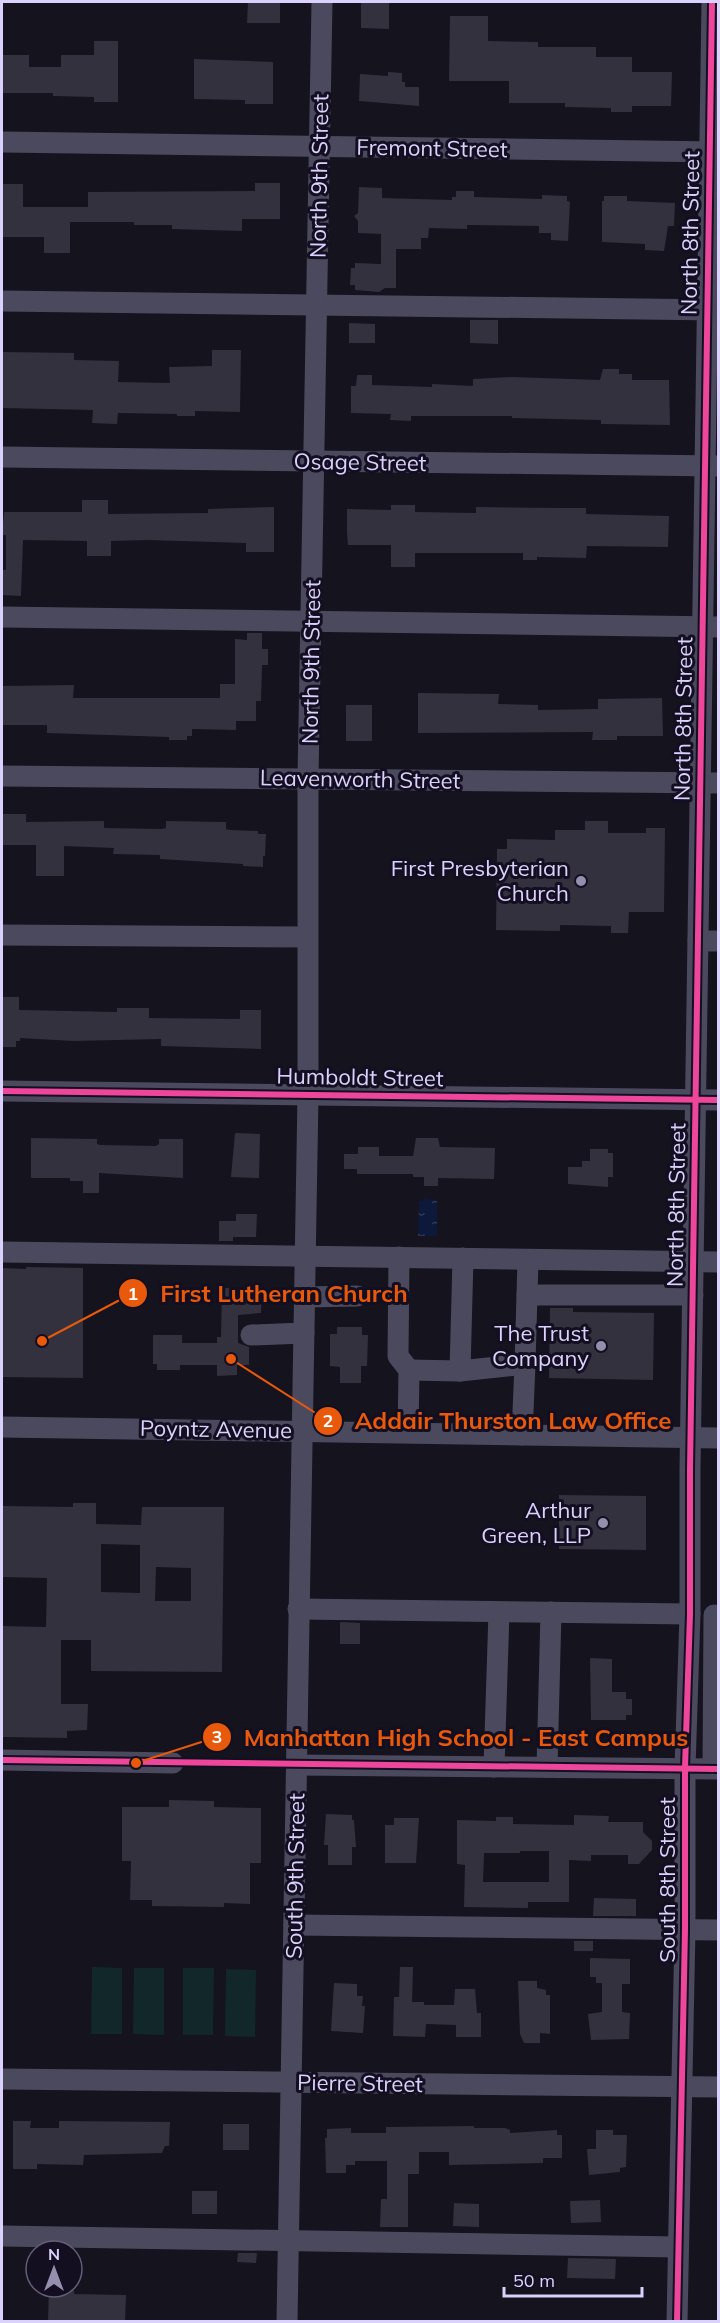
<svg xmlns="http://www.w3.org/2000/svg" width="720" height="2323" font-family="Mulish,sans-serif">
<defs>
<pattern id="water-ripples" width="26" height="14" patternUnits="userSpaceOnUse" patternTransform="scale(1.5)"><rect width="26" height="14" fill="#0d193a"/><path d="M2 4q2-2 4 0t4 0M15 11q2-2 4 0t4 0" fill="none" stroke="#303a57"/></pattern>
</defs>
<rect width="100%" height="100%" fill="#15131d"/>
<g fill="#122729">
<polygon points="92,1967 122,1968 122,2034 91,2034"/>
<polygon points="134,1968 164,1968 164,2035 133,2034"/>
<polygon points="183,1968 214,1968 213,2035 183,2035"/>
<polygon points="226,1969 256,1970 255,2037 225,2036"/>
</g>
<polygon fill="url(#water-ripples)" points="424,1198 437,1201 437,1236 418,1236 419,1201 423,1201"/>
<g fill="#34313f" fill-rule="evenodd">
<polygon points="248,2 280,2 280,23 247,23"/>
<polygon points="361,2 389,2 389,29 361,28"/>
<polygon points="450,16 488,16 488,41 538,42 538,47 596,47 596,57 632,57 632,72 672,72 671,106 632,106 632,112 611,112 611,108 565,107 565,103 509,103 509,81 449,81"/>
<polygon points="94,41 118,41 118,102 94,102 94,97 53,96 53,93 3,93 3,55 29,55 29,67 61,67 61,55 94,55"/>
<polygon points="194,59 273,62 273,104 245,104 245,100 194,99"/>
<polygon points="388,72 402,73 402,82 405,82 405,87 419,87 419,106 359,101 360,74 388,76"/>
<polygon points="255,183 280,183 280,219 242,219 242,231 172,229 172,225 134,225 134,222 70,222 70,253 44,253 44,237 2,237 2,184 23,184 23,207 88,207 88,192 255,191"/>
<polygon points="359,187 382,188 382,198 452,200 452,197 456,197 456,191 474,191 474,197 542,199 542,195 567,196 567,201 570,202 568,241 551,240 551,233 539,233 539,226 467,225 467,229 429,228 428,238 421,238 421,249 396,249 396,288 385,288 379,292 355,290 355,285 350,285 351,268 355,268 355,263 381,264 381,234 358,233 358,221 354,216 358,213"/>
<polygon points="604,196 627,196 627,201 675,203 674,226 668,226 664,251 645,250 645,244 602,242 602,201 604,201"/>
<polygon points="470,320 498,320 498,344 470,343"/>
<polygon points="349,323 375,324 375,343 349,343"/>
<polygon points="212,350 241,350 240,412 195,411 195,416 177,416 177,414 118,413 117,424 92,423 93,410 2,408 3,352 74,353 74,360 119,361 118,382 170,383 169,367 212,366"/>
<polygon points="603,369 619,369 619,374 632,374 632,380 669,380 670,425 601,424 601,420 512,418 512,416 411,416 411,421 390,420 391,414 351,413 351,386 356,386 357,375 372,375 372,385 432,387 432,384 473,386 473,379 512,377 600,380"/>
<polygon points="82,500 108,500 108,514 208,513 208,509 274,507 274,552 246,552 246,543 148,540 111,541 111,556 87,556 87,541 23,540 21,596 2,595 2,570 6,570 6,535 2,535 4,512 82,512"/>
<polygon points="391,505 415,505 415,512 476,513 476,507 561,508 586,508 586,514 669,516 668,547 587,546 586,558 537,557 537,560 523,560 523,553 415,553 415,567 391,567 391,545 348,545 347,533 347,509 391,510"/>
<polygon points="247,633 262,633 262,649 268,649 268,665 262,665 261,701 256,701 256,721 236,721 236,730 192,729 192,736 187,736 187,740 169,740 169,737 47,733 47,725 2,725 2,686 74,685 73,698 220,698 220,684 235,684 235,639 247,640"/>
<polygon points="418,693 499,694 498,704 538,705 538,710 598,709 598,699 662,698 663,736 617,736 617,740 592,740 593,732 418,733"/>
<rect x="346" y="705" width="26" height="36"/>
<polygon points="2,814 26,814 26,822 104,821 104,828 161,829 166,828 166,821 226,822 226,829 230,830 258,831 258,834 266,834 265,856 263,856 263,867 243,866 243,864 160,859 160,855 113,854 114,848 64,846 64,876 36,876 36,845 2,845"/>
<polygon points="585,821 608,821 608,833 646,833 646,828 665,828 664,912 629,912 628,933 611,933 611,926 560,925 560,931 496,930 497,849 507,849 507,839 555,840 555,830 585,830"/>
<polygon points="2,997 19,997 19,1010 117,1012 117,1008 149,1008 149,1018 240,1019 240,1010 261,1010 261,1049 161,1046 161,1039 73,1041 20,1038 20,1041 16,1041 16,1047 2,1047"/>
<polygon points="235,1133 260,1134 259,1178 231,1177"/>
<polygon points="31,1138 97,1139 97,1144 100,1145 156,1146 159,1144 159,1139 183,1139 183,1178 99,1173 99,1193 83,1193 83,1181 70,1181 70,1178 31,1178"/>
<polygon points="416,1138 438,1138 440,1147 495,1148 494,1179 438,1178 438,1186 424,1186 424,1177 413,1177 413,1174 357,1174 357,1169 344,1169 344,1154 358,1154 358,1147 379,1147 379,1156 413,1156"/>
<polygon points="590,1149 608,1149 608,1153 613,1153 613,1177 608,1177 608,1187 568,1184 568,1167 582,1167 582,1161 590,1161"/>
<polygon points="236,1214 257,1214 256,1237 233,1237 233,1241 219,1241 219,1221 236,1221"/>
<polygon points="26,1267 83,1268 83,1378 2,1377 2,1268 26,1269"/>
<polygon points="222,1288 262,1289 261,1313 238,1315 238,1343 249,1347 249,1365 237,1365 237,1375 217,1376 217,1365 180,1365 180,1370 157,1370 157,1364 153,1364 153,1335 182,1335 182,1343 217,1343 217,1337 221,1337"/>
<polygon points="550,1308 573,1308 573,1312 654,1313 653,1380 549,1378"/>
<polygon points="337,1327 362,1327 362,1335 368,1335 367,1366 361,1366 361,1383 340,1383 340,1367 330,1366 330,1334 337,1334"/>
<polygon points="559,1495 646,1496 646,1550 559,1549"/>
<path d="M73 1503H96V1524L141 1525 142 1507H224L222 1672 91 1671V1640H61V1704H88L87 1730 67 1731V1738L2 1737V1626L46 1627 47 1578 2 1577V1506L73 1507ZM101 1544 140 1545V1593L101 1592ZM156 1567 191 1568V1601H155Z"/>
<polygon points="340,1622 360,1623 360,1644 340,1644"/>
<polygon points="590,1658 612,1659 612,1692 626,1692 626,1699 632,1699 632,1715 626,1715 626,1720 591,1720"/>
<polygon points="169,1800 214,1801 214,1807 261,1808 261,1863 250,1863 250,1904 224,1903 224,1907 152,1906 152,1900 130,1900 131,1861 122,1861 122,1807 169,1807"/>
<polygon points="326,1814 352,1815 352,1820 354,1820 356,1847 352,1847 352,1865 328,1865 328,1845 324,1845"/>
<path d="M574 1815 609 1816 608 1822H643V1832L652 1841V1850L639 1864H628V1855H591V1861L569 1860V1902H528V1908L464 1907 465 1865 457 1864V1820L496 1821V1817H513V1824L574 1825ZM520 1851H549V1882H483L484 1853H520Z"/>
<polygon points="394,1818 419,1818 416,1863 385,1863 385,1825 394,1825"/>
<polygon points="594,1898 636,1899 636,1916 593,1916"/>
<rect x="574" y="1941" width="19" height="10"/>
<polygon points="590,1958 630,1959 630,1984 622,1984 622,2012 630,2013 629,2039 591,2040 588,2014 602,2012 602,1983 596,1983 596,1977 590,1977"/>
<polygon points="400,1967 413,1967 412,2002 424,2002 424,2005 454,2005 455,1989 475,1989 477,2013 481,2013 481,2037 456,2037 456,2025 426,2024 425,2037 393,2036 394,1997 399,1997"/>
<polygon points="518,1981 537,1981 537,1988 546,1990 546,1995 550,1995 550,2034 540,2033 540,2043 524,2043 520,2034"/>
<polygon points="334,1983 357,1984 357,1996 363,1996 362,2006 365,2006 363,2033 331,2031"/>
<polygon points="13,2121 31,2121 30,2128 59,2128 59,2121 170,2122 169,2146 165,2146 162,2153 84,2155 83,2165 37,2164 37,2169 13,2169"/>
<rect x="223" y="2124" width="26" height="26"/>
<polygon points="474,2126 474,2128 505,2128 510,2130 510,2133 557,2130 557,2135 562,2135 562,2158 543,2158 543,2163 449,2165 449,2152 419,2152 419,2174 408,2174 408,2227 380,2227 381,2199 387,2199 387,2161 355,2161 355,2165 346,2165 346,2173 326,2173 325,2138 327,2138 327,2129 351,2128 351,2133 386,2133 386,2127"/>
<polygon points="596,2130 613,2130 613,2135 627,2135 626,2167 620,2168 620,2172 589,2175 587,2149 596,2149"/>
<rect x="192" y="2191" width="25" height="23"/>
<polygon points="600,2200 601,2222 571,2223 570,2201"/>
<polygon points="454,2203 479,2204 479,2227 453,2226"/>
<polygon points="238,2253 257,2253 256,2263 237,2262"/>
<polygon points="568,2258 616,2259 615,2279 567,2278"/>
<polygon points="49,2287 74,2287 74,2294 126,2295 125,2322 48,2322"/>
</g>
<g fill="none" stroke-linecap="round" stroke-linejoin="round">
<g stroke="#4b495e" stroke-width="21">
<polyline points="2,142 718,152"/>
<polyline points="2,301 718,310"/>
<polyline points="2,457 718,466"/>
<polyline points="2,617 718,627"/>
<polyline points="2,776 718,783"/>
<polyline points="2,935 307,937"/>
<polyline points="698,941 718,941"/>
<polyline points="2,1091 718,1100"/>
<polyline points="2,1252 718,1262"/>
<polyline points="399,1257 398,1356 409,1370 408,1432"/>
<polyline points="527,1295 693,1295"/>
<polyline points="305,1297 357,1296"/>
<polyline points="251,1335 304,1333"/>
<polyline points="525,1364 528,1260"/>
<polyline points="409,1370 460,1371 525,1364 522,1435"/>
<polyline points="460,1371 463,1258"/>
<polyline points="2,1427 718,1438"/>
<polyline points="298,1609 690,1614"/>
<polyline points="2,1760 173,1763"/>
<polyline points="296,1765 718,1769"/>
<polyline points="494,1767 499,1612"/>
<polyline points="547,1767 551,1612"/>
<polyline points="713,1768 714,1615"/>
<polyline points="294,1925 718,1930"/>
<polyline points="2,2079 718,2087"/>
<polyline points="2,2236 678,2247"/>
<polyline points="287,2322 308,1095 308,779 322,2"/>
<polyline points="677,2322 685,1930 685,1768 690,1614 690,1470 712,2"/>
</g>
<g stroke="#130f21" stroke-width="10">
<g id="cycleway">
<polyline points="2,1091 718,1100"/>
<polyline points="2,1760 718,1769"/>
<polyline points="677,2322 685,1930 685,1768 690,1614 690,1470 712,2"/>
</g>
</g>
<use href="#cycleway" stroke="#ed469a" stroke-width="6"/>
</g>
<g fill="#958fae" stroke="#130f21" stroke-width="2">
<circle cx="581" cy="881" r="6"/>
<circle cx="601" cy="1346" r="6"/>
<circle cx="603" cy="1523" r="6"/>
</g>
<g text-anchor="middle" stroke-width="6" stroke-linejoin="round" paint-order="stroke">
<g font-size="22" fill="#dad2fc" stroke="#130f21">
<text transform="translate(432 148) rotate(1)" y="8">Fremont Street</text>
<text transform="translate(319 176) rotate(-89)" y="8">North 9th Street</text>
<text transform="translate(690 233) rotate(-89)" y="8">North 8th Street</text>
<text transform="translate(360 462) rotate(1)" y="8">Osage Street</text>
<text transform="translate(311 662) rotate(-89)" y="8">North 9th Street</text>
<text transform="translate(683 719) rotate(-89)" y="8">North 8th Street</text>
<text transform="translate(360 779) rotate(1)" y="8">Leavenworth Street</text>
<text transform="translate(360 1077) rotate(1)" y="8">Humboldt Street</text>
<text transform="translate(676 1205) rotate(-89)" y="8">North 8th Street</text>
<text transform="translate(216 1429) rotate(1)" y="8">Poyntz Avenue</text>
<text transform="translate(295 1876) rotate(-89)" y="8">South 9th Street</text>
<text transform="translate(667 1880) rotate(-90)" y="8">South 8th Street</text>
<text transform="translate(360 2083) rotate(1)" y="8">Pierre Street</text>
</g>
<g font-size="22" fill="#dad2fc" stroke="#130f21" text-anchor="end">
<text x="569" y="876">First Presbyterian<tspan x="569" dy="25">Church</tspan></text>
<text x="589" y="1341">The Trust<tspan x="589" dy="25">Company</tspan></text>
<text x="591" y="1518">Arthur<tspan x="591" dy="25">Green, LLP</tspan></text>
</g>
</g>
<path fill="none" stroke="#e8590c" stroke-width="2" d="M42 1341L133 1293M231 1359L328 1421M136 1763L217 1737"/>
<g fill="#e8590c" stroke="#130f21" stroke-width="2">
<circle cx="42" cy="1341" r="6"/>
<circle cx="231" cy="1359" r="6"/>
<circle cx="136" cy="1763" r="6"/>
<circle cx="133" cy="1293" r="15"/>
<circle cx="328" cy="1421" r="15"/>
<circle cx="217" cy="1737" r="15"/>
</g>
<g font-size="18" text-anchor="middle" font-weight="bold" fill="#fff">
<text x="133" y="1300">1</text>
<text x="328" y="1427">2</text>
<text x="217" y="1743">3</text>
</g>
<g font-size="24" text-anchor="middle" font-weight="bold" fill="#e8590c" stroke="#130f21" stroke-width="6" stroke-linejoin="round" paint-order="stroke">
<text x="284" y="1302">First Lutheran Church</text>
<text x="513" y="1429">Addair Thurston Law Office</text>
<text x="466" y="1746">Manhattan High School - East Campus</text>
</g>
<rect width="720" height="2323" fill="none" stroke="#dad2fc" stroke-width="6"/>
<g transform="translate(54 2269)"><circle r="28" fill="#130f21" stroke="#635d79" stroke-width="1.5"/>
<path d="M0-4.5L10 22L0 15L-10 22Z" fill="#958fae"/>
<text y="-9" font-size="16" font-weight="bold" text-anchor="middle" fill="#dad2fc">N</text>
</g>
<path d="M504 2287v9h138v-9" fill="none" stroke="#dad2fc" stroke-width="3"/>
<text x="513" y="2287" font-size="18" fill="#dad2fc" stroke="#130f21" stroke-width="4.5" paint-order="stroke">50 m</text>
</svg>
